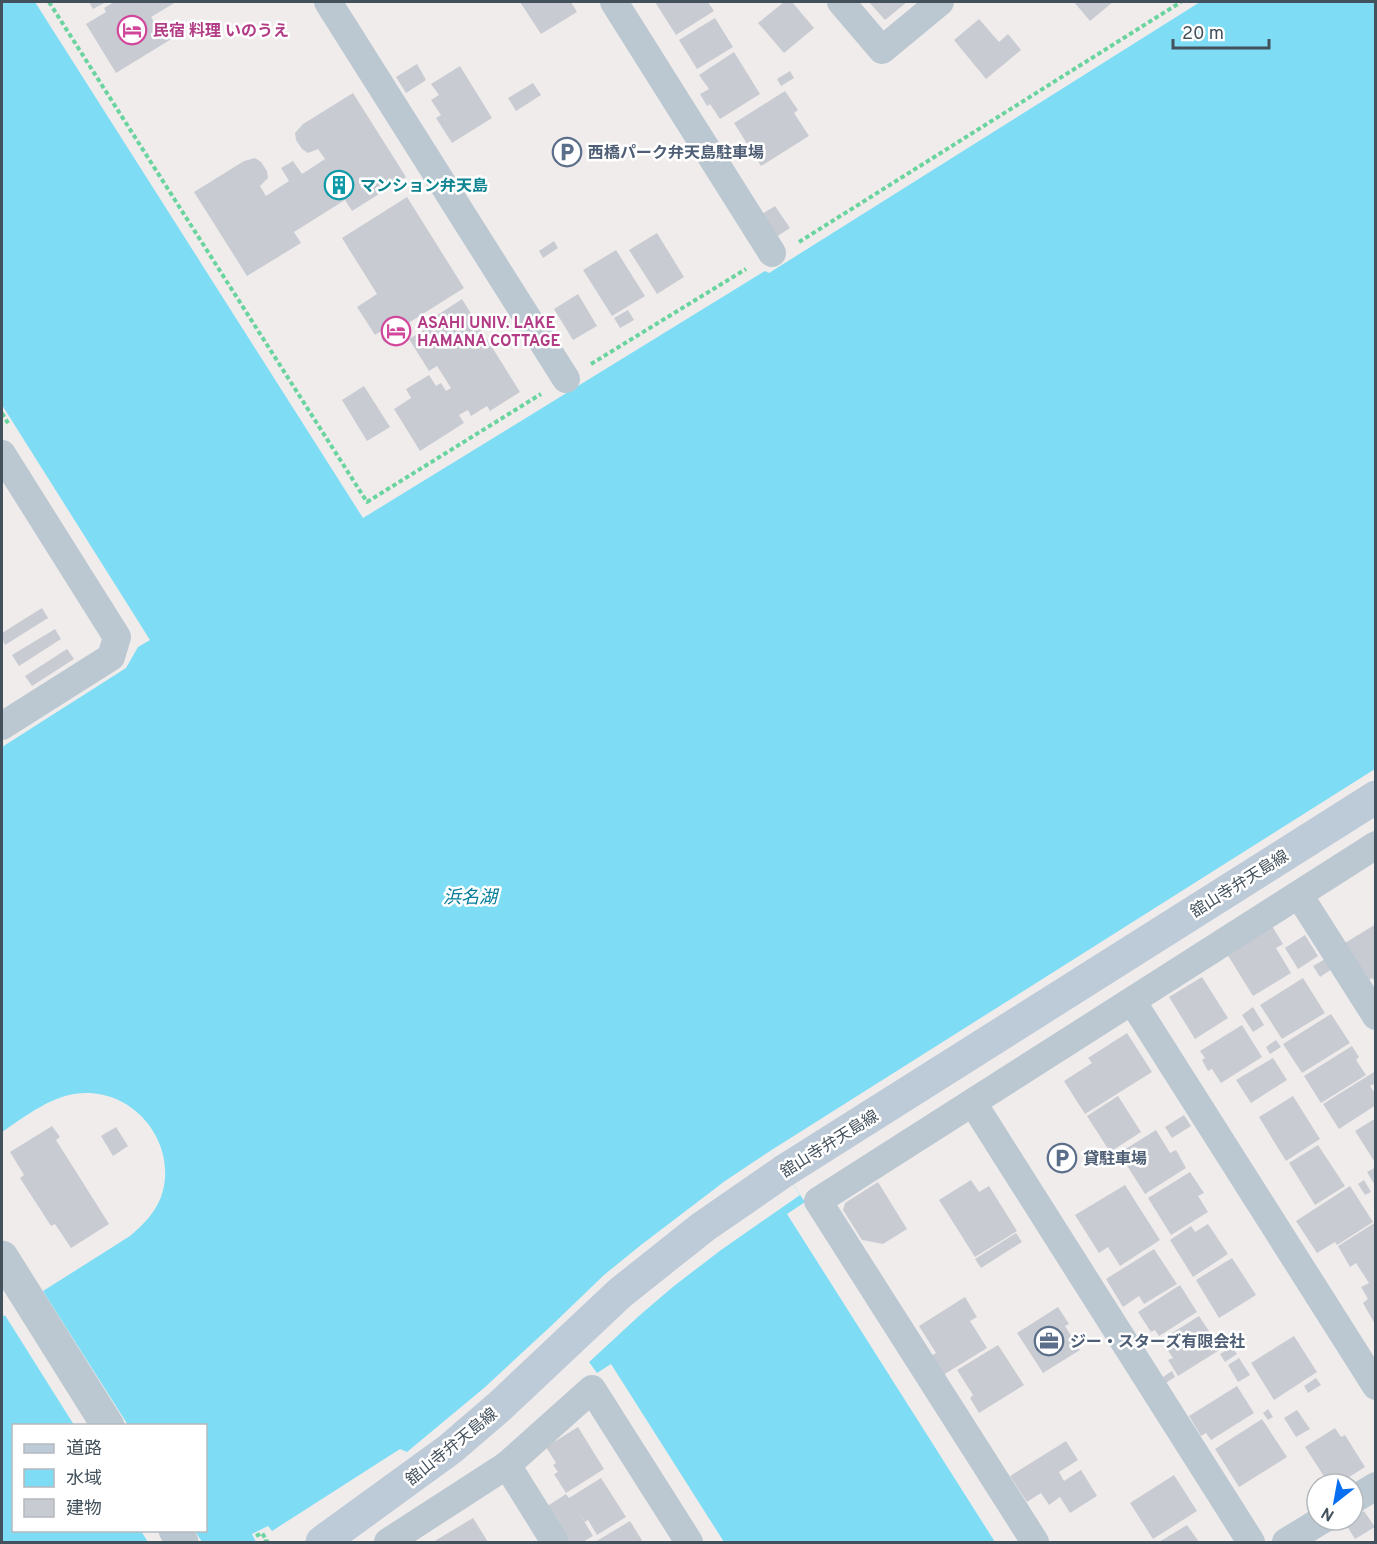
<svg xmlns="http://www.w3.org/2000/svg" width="1377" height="1544" font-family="Overpass,'Noto Sans JP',sans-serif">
<rect width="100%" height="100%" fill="#f0ecec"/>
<path fill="#7eddf4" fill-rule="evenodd" d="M2 2H35L363 518 765 271 769 273 1200 2H1375V769L770 1151 805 1202 787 1214 995 1542H724L611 1364 597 1373 589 1362 551 1326 484 1388 407 1452 400 1449 272 1531 268 1526 252 1534 256 1542H2V1317L130 1236C143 1225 155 1213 161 1197 179 1146 137 1091 84 1093 53 1094 26 1116 2 1132V747L126 668 138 647 150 640 2 405ZM14 1426H206V1530H14Z"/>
<g fill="#f0ecec">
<polygon points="770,1151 800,1195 721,1250 674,1286 640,1315 587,1364 550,1327 604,1275 641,1245 725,1181"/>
<polygon points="41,1288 128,1425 74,1425 3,1312"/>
<polygon points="141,1531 195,1531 202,1542 148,1542"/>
</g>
<g fill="#c8ccd2">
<polygon points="89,2 106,2 93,9"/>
<polygon points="114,2 176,2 151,17 158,28 169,21 178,35 116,73 86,24 106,12 104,8"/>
<polygon points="520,2 571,2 577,12 541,34"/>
<polygon points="655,2 708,2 714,11 676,35"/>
<polygon points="784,2 792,2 814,28 784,53 758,23"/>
<polygon points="869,2 907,2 885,20"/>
<polygon points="1074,2 1113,2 1090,21"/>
<polygon points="715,18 733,47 697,69 679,40"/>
<polygon points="979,19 999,42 1008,34 1021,50 986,79 954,40"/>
<polygon points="734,52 760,94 720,119 710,104 707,106 700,94 709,89 699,75"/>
<polygon points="417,64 426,80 406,93 396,77"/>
<polygon points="460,66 492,118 452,143 436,118 441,115 431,100 439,95 431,84"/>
<polygon points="790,71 794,78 781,86 777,79"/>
<polygon points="533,83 541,95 516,111 508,98"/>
<polygon points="785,91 798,110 794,113 809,136 761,166 734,123"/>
<polygon points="353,93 406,177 352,211 345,200 294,232 301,243 247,276 194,192 244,161 255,158 261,162 267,171 268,178 260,186 266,196 289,181 281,168 293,161 302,174 325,159 318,149 308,153 302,149 296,140 295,133 303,124"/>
<polygon points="407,197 464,288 399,329 395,322 375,335 357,307 377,294 342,238"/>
<polygon points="775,206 790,228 776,237 762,214"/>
<polygon points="657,233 684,277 657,294 629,250"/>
<polygon points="554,241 558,248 543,258 539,251"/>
<polygon points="616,250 645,296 612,316 583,270"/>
<polygon points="578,294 597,326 573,340 554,309"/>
<polygon points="462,299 520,392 490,411 487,406 471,416 468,410 459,415 464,423 420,451 394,409 411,398 406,389 429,375 436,386 441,383 446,391 451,388 437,366 429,371 409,339 439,321 436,316"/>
<polygon points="628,310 634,320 620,328 614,318"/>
<polygon points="391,331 395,337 385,343 381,338"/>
<polygon points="364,386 390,427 367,441 342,400"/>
<polygon points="42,608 48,618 5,645 2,638 2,633"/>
<polygon points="55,629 61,639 19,666 12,655"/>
<polygon points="67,649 74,659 32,686 25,676"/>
<polygon points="1376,924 1376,982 1372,978 1369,980 1345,943"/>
<polygon points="1272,926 1283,944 1276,948 1291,973 1253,996 1227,954"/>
<polygon points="1305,935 1318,956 1298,969 1285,948"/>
<polygon points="1325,959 1332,969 1320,977 1313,966"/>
<polygon points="1202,977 1228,1018 1195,1039 1169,997"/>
<polygon points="1303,978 1325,1013 1282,1039 1260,1005"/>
<polygon points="1253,1007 1264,1025 1253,1032 1242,1015"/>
<polygon points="1331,1014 1350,1043 1302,1073 1283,1044"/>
<polygon points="1242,1025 1262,1057 1221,1083 1212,1069 1208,1071 1202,1060 1205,1058 1200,1051"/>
<polygon points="1127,1033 1152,1072 1085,1114 1064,1081 1092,1063 1088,1058"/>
<polygon points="1276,1040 1281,1047 1270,1054 1266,1047"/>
<polygon points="1352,1046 1359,1057 1356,1060 1366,1075 1321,1103 1304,1076"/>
<polygon points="1273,1058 1287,1080 1251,1103 1236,1080"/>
<polygon points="1374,1072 1376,1083 1370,1086 1376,1095 1376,1105 1339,1129 1323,1104"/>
<polygon points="1118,1096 1141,1132 1110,1152 1087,1116"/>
<polygon points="1293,1096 1320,1139 1286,1161 1259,1117"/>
<polygon points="1184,1115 1191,1126 1172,1138 1165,1127"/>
<polygon points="1376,1118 1376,1164 1355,1131"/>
<polygon points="52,1126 60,1137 56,1140 109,1224 71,1248 55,1224 51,1226 20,1178 24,1175 10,1152"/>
<polygon points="116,1127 128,1146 113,1156 101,1136"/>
<polygon points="1156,1130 1170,1153 1176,1150 1186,1168 1145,1194 1119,1153"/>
<polygon points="1318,1145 1345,1186 1315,1205 1289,1163"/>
<polygon points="1376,1167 1376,1187 1367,1172"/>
<polygon points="1190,1172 1204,1193 1198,1196 1208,1212 1171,1235 1148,1198"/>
<polygon points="971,1180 979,1192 989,1186 1017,1231 975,1257 939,1200"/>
<polygon points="1364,1180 1371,1192 1365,1195 1358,1184"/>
<polygon points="878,1182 907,1229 883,1244 862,1240 843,1210 845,1203"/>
<polygon points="1125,1185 1160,1240 1120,1266 1108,1247 1099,1253 1075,1215"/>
<polygon points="1350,1186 1373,1222 1337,1245 1335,1242 1317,1253 1296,1221"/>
<polygon points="1376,1222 1376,1326 1363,1303 1368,1299 1361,1287 1369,1283 1356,1263 1350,1267 1338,1246"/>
<polygon points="1208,1224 1228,1254 1193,1277 1170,1240 1191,1226 1195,1232"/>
<polygon points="1016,1233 1022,1242 981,1268 975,1259"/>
<polygon points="1154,1249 1177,1284 1144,1304 1139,1296 1123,1307 1106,1279"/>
<polygon points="1232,1258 1256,1295 1219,1318 1196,1280"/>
<polygon points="1180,1285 1197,1312 1159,1336 1155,1330 1151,1332 1138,1312"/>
<polygon points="965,1297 977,1317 970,1321 987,1348 940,1377 928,1358 936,1353 919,1326"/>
<polygon points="1058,1307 1069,1324 1065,1326 1080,1350 1043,1373 1017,1333"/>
<polygon points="1199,1316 1221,1349 1178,1376 1168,1360 1173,1358 1161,1340"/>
<polygon points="1294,1336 1317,1372 1274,1400 1251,1363"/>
<polygon points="998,1345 1024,1385 979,1413 970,1398 973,1395 957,1370"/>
<polygon points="1232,1347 1237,1354 1225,1362 1220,1354"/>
<polygon points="1239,1358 1250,1375 1238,1382 1228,1365"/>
<polygon points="1172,1371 1175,1377 1166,1383 1163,1377"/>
<polygon points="1316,1378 1321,1385 1308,1393 1304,1386"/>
<polygon points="1237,1386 1254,1413 1211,1440 1206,1433 1201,1436 1189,1416"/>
<polygon points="1268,1409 1273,1417 1268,1420 1263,1413"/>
<polygon points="1297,1410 1310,1429 1296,1437 1284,1418"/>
<polygon points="1262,1419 1287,1457 1239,1487 1215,1449"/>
<polygon points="578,1427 604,1469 566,1493 554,1474 558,1472 553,1465 556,1463 546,1447"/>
<polygon points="1335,1428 1341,1437 1345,1435 1365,1467 1338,1484 1329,1484 1305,1447"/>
<polygon points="1066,1441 1078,1460 1059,1472 1064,1481 1081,1470 1097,1496 1070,1513 1060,1497 1049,1505 1041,1493 1027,1502 1010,1476"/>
<polygon points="1174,1475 1197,1511 1153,1539 1130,1503"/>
<polygon points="601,1478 626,1517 597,1535 588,1520 585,1522 578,1511 593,1536 583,1542 568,1542 546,1507 566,1494 569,1498"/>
<polygon points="1364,1511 1375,1527 1355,1539 1345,1523 1353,1520 1353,1518"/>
<polygon points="473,1518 488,1542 433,1542"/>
<polygon points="630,1521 643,1542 595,1542"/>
<polygon points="1187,1525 1199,1542 1159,1542"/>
</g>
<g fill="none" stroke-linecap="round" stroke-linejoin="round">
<g stroke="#6ad49f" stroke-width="4" stroke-dasharray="4.5 3" stroke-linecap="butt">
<polyline points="49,2 367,502 541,394"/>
<polyline points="799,242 1181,2"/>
<polyline points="591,364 746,269"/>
<polyline points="2,413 9,425"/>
<polyline points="256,1536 262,1533 267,1541 264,1542"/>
</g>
<g stroke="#bbc8d1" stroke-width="28">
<polyline points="328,2 566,379"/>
<polyline points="614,2 772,253"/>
<polyline points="841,2 882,50 940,2"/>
<polyline points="2,454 117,637 111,657 2,726"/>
<polyline points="1299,895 1376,1016"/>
<polyline points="1132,1001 1376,1386"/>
<polyline points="973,1103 1251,1542"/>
<polyline points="507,1465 555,1542"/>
<polyline points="1353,1500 1376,1486"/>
<polyline points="388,1542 507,1465 592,1389 689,1542"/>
<polyline points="1035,1542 818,1201 1376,845"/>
<polyline points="1286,1542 1322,1520"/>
</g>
<g stroke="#bbc8d1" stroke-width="33">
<polyline points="2,1257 108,1426"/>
<polyline points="175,1530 182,1542"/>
</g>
<polyline stroke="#bdcad8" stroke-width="33" points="322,1542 450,1449 500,1406 620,1293 703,1227 784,1171 1376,797"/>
</g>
<defs>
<g id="hotel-ring" transform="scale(1.5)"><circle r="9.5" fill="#fff" stroke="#d1479c" stroke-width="1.5"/><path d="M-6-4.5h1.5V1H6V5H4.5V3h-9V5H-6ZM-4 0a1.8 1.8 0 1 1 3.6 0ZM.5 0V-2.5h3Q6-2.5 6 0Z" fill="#d1479c"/></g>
<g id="parking-ring" transform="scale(1.5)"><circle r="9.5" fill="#fff" stroke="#5c6f8a" stroke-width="1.5"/><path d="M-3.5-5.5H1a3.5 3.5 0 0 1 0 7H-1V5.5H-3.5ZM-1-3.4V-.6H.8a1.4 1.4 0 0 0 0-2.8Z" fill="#5c6f8a"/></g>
<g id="building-ring" transform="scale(1.5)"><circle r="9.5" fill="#fff" stroke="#0f9aa8" stroke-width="1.5"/><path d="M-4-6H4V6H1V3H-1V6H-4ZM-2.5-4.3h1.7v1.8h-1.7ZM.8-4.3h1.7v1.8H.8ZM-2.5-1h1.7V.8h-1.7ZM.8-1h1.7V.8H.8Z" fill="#0f9aa8"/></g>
<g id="office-ring" transform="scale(1.5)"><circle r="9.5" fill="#fff" stroke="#5c6f8a" stroke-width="1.5"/><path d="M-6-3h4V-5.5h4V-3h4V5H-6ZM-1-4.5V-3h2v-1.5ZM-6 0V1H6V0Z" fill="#5c6f8a"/></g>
</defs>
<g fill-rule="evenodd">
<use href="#hotel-ring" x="132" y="30"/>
<use href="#parking-ring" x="567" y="152"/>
<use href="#building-ring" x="339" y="185"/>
<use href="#hotel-ring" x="396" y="331"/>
<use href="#parking-ring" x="1062" y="1158"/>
<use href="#office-ring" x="1049" y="1341"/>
</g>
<g text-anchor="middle" stroke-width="5" stroke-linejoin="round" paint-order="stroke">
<g font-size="16" font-weight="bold" fill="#b23c85" stroke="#fff" text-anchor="start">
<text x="153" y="36">民宿 料理 いのうえ</text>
<text x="417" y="328">ASAHI UNIV. LAKE<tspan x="417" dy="18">HAMANA COTTAGE</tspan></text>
</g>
<g font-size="16" font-weight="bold" fill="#4e5e75" stroke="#fff" text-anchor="start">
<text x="588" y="158">西橋パーク弁天島駐車場</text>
<text x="1083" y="1164">貸駐車場</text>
<text x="1070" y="1347">ジー・スターズ有限会社</text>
</g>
<g font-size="16" font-weight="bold" fill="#0d838f" stroke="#fff" text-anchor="start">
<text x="360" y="191">マンション弁天島</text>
</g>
<g font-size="16" fill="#43515c" stroke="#fff">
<text transform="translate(1239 883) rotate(-32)" y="6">舘山寺弁天島線</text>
<text transform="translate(829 1143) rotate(-32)" y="6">舘山寺弁天島線</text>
<text transform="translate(451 1446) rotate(-39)" y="6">舘山寺弁天島線</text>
</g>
<g font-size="18" font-style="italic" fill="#037c9a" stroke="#fff">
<text x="470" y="903">浜名湖</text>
</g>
</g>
<rect width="1377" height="1544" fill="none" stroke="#43515c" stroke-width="6"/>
<rect x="12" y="1424" width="195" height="108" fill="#ffffff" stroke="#b4b9be" stroke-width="1.5"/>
<rect x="24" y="1444" width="30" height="9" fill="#bdcad8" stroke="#b4b9be" stroke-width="1.5"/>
<text x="66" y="1454" font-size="18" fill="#43515c">道路</text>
<rect x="24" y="1469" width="30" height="18" fill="#7eddf4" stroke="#b4b9be" stroke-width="1.5"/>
<text x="66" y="1484" font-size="18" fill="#43515c">水域</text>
<rect x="24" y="1499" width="30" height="18" fill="#c8ccd2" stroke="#b4b9be" stroke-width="1.5"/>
<text x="66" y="1514" font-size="18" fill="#43515c">建物</text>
<g transform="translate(1335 1502) rotate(211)"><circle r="28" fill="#ffffff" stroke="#b4b9be" stroke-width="1.5"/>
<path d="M0-4.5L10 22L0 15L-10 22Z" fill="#076ff0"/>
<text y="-9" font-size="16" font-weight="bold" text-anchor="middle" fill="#43515c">N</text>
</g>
<path d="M1173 39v9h96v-9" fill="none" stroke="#43515c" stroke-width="3"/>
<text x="1182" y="39" font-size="18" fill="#43515c" stroke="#ffffff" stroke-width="4.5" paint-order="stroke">20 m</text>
</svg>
